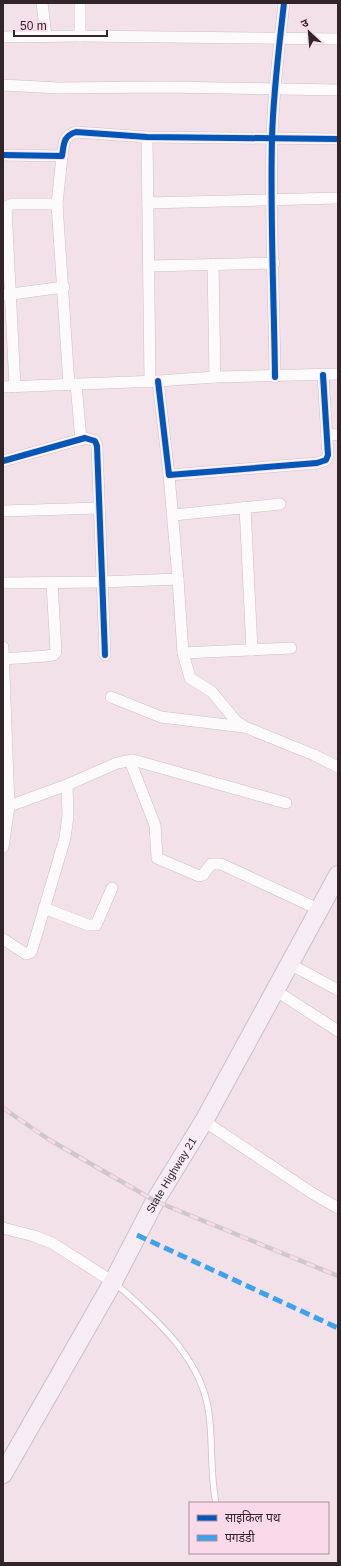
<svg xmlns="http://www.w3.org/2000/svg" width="341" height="1566" font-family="Arial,'Noto Sans Devanagari',sans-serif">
<rect width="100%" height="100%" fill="#f3e1e9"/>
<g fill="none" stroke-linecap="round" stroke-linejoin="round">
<g stroke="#ccbfc5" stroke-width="7">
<path id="service" d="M115 1283C155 1319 202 1357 209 1414 213 1444 210 1474 216 1503"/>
</g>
<g stroke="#ccbfc5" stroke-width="12">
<g id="minor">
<polyline points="42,3 46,36"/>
<polyline points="80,3 80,36 338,39"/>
<polyline points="3,37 80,36"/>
<polyline points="3,85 58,88 161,87 338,90"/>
<polyline points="147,137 150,382"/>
<path d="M3 155 62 156C64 144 63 136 76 132L147 137 338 139"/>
<polyline points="62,156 57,204 69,385"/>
<polyline points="148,203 338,198"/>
<polyline points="213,264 215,377"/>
<polyline points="150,266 274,263"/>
<polyline points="4,295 64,287"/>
<path d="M275 377C274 298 270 218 272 139 273 94 279 48 284 3"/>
<polyline points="158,381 169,475 317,463 326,460 328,455 323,375"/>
<polyline points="76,384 81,440"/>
<polyline points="3,387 158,381 215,377 338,374"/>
<polyline points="15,387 6,207 12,204 57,204"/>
<polyline points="326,434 338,435"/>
<polyline points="3,461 85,438 95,441 97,446 105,655"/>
<polyline points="245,507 252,650"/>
<polyline points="3,511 99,508"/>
<polyline points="174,515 280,504"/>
<polyline points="178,579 183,653 190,678 212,692 236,721 245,727 314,755 338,767"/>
<polyline points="3,583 102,582 178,579 169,475"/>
<polyline points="3,647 9,806 3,847"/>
<polyline points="183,653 291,648"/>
<polyline points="3,659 46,656 53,655 56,652 52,583"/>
<polyline points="111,697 161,717 244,727"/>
<polyline points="130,761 155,825 157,858 199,876 203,875 211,864 221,864 318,909"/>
<polyline points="9,806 67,785 117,763 133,760 286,803"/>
<polyline points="44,908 88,925 96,925 112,888"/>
<polyline points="3,939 26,954 30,953 32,950 65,838 68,816 67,785"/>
<polyline points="288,963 338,990"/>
<polyline points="275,990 338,1031"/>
<polyline points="204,1121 312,1193 338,1208"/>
<polyline points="3,1228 34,1236 52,1243 113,1282"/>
</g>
</g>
<g stroke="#cac1c4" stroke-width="20">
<g id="trunk">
<path id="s1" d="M3 1474 113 1282 155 1201 204 1121 338 875"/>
</g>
</g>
<use href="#service" stroke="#fdfafc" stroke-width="5.5"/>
<use href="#minor" stroke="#fdfafc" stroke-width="11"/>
<use href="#trunk" stroke="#f6ecf4" stroke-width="18"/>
<g stroke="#cdc8ca" stroke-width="4.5">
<polyline id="rail" points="3,1108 48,1139 155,1201 338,1276"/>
</g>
<use href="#rail" stroke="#fadae8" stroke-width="3" stroke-dasharray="9" stroke-linecap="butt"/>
<polyline stroke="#3ea2eb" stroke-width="5" stroke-dasharray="10 5" stroke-linecap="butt" points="137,1235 338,1328"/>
<g stroke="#fadae8" stroke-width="8">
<g id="cycleway">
<path d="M3 155 62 156C64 144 63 136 76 132L147 137 338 139"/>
<path d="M275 377C274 298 270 218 272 139 273 94 279 48 284 3"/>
<polyline points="158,381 169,475 317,463 326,460 328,455 323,375"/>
<polyline points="3,461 85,438 95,441 97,446 105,655"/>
</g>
</g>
<use href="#cycleway" stroke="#0057b8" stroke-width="6"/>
</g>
<g text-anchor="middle" stroke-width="4" stroke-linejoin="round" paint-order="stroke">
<g font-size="11" fill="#31252a" stroke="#fadae8">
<text dy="4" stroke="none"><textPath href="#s1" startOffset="343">State Highway 21</textPath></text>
</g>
</g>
<rect width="341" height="1566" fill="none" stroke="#31252a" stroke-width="8"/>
<rect x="189" y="1502" width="140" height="52" fill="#fadae8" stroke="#aa929c"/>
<rect x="197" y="1515" width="20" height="6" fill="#0057b8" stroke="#aa929c"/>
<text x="225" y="1522" font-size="12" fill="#31252a">साइकिल पथ</text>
<rect x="197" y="1535" width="20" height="6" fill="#3ea2eb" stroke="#aa929c"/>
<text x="225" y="1542" font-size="12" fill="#31252a">पगडंडी</text>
<g transform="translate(309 32) rotate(334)" stroke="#fadae8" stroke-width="3" paint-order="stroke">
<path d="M0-3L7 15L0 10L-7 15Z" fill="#31252a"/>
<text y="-6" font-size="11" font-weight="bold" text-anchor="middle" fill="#31252a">उ</text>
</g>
<path d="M14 30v6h93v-6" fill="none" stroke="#31252a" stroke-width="2"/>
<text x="20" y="30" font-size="12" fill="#31252a" stroke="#fadae8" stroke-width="3" paint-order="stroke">50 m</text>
</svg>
